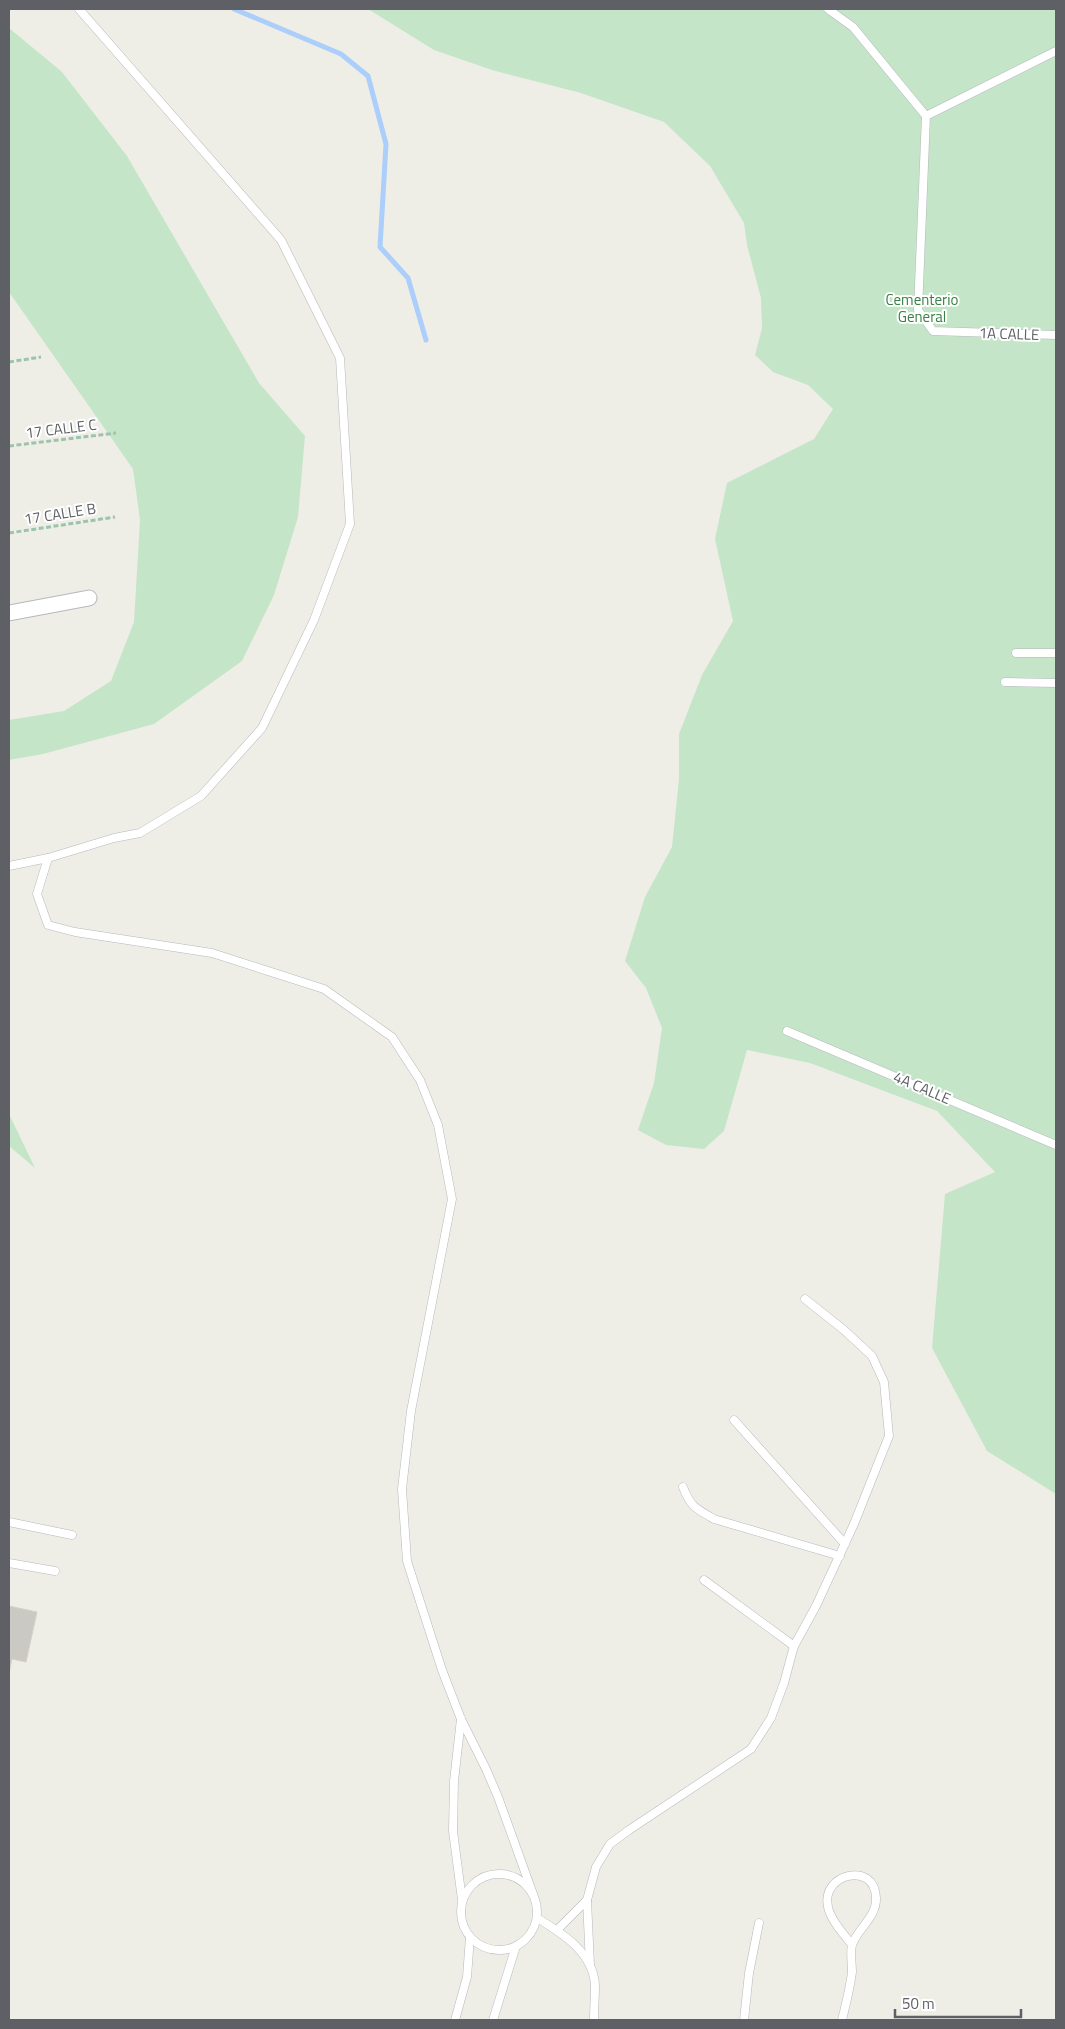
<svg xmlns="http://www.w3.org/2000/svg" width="1065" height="2029" font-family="'Titillium Web',sans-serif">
<rect width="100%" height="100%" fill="#efeee6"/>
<g fill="#c4e5c8">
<polygon points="368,9 1056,9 1056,1494 987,1451 932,1348 945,1194 995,1172 937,1111 810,1063 747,1050 724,1131 704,1149 666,1145 638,1130 654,1083 662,1028 646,988 625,961 645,897 672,847 679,779 679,734 702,675 733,621 715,539 727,483 814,439 833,409 808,385 773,372 755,355 762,328 761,298 747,245 744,223 710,166 664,122 581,93 492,70 434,50"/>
<polygon points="9,28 62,72 127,156 259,383 305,436 298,517 274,595 242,661 154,724 43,754 9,760 9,720 64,711 111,681 134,622 140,520 133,469 9,292"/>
<polygon points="9,1114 35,1168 9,1146"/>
</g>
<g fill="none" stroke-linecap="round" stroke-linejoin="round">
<polyline stroke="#abcefb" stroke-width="5" points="234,9 341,54 368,76 386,144 380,247 408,278 426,340"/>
</g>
<polygon fill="#cbc9c3" stroke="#d4d1c5" points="9,1606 37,1612 26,1662 12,1659 9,1673"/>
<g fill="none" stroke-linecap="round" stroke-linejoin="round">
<g stroke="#b6b8bc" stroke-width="9">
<g id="service">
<polyline points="79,9 281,240 340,358 350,524 314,620 262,728 201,796 140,833 114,838 48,858 37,894 48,925 75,932 212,953 324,989 392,1037 420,1080 438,1125 452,1199 411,1411 402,1489 407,1561 442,1670 461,1719 486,1769 498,1797 533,1894"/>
<polyline points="828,9 853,27 926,116 918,310 933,331 1056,335"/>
<polyline points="926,116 1056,51"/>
<polyline points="1016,653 1056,653"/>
<polyline points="1005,682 1056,683"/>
<polyline points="9,866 48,858"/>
<polyline points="787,1031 1056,1145"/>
<polyline points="734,1420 845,1544"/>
<path d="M683 1487C690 1506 696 1509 714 1519L840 1556"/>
<polyline points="9,1522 72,1535"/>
<polyline points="9,1563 55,1571"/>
<polyline points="704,1580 794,1646"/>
<polyline points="461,1719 454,1781 453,1831 462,1900"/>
<circle cx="499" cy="1912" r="38"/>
<polyline points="587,1900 590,1965"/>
<path d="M537 1918C562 1933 593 1952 595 1985 595 1997 594 2009 594 2020"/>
<polyline points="557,1930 587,1900 596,1867 610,1844 629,1830 751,1749 771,1718 784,1683 794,1646 816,1606 854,1524 889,1436 884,1382 872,1356 844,1330 805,1299"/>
<polyline points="455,2020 467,1977 470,1937"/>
<polyline points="493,2020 516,1946"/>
<polyline points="744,2020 749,1973 759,1923"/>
<path d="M842 2020C846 2004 850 1988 852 1972 852 1964 850 1953 852 1945 857 1929 877 1917 876 1898 875 1860 820 1874 828 1907 831 1921 844 1934 852 1945"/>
</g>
</g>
<g stroke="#b6b8bc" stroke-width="17">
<polyline id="minor" points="9,613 89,598"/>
</g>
<g stroke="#9cc4ad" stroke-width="3" stroke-dasharray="5 2.5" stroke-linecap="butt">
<polyline points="9,362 41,357"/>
<polyline points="9,446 116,433"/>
<polyline points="9,533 115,517"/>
</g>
<use href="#service" stroke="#fff" stroke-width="8"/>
<use href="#minor" stroke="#fff" stroke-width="15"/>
</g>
<g text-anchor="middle" stroke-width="4" stroke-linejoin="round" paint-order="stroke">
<g font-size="15" fill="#398245" stroke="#fff">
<text x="922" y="305">Cementerio<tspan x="922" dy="17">General</tspan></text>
</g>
<g font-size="15" fill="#5e6066" stroke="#fff">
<text transform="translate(1009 334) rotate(2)" y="5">1A CALLE</text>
<text transform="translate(61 429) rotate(-7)" y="5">17 CALLE C</text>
<text transform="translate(60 514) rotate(-9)" y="5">17 CALLE B</text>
<text transform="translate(922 1088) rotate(23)" y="5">4A CALLE</text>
</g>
</g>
<rect width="1065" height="2029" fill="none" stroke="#5e6066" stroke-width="20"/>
<path d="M895 2009v8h126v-8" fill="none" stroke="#5e6066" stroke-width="2.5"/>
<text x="902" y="2009" font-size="15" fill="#5e6066" stroke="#ffffff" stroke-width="4" paint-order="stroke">50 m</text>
</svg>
